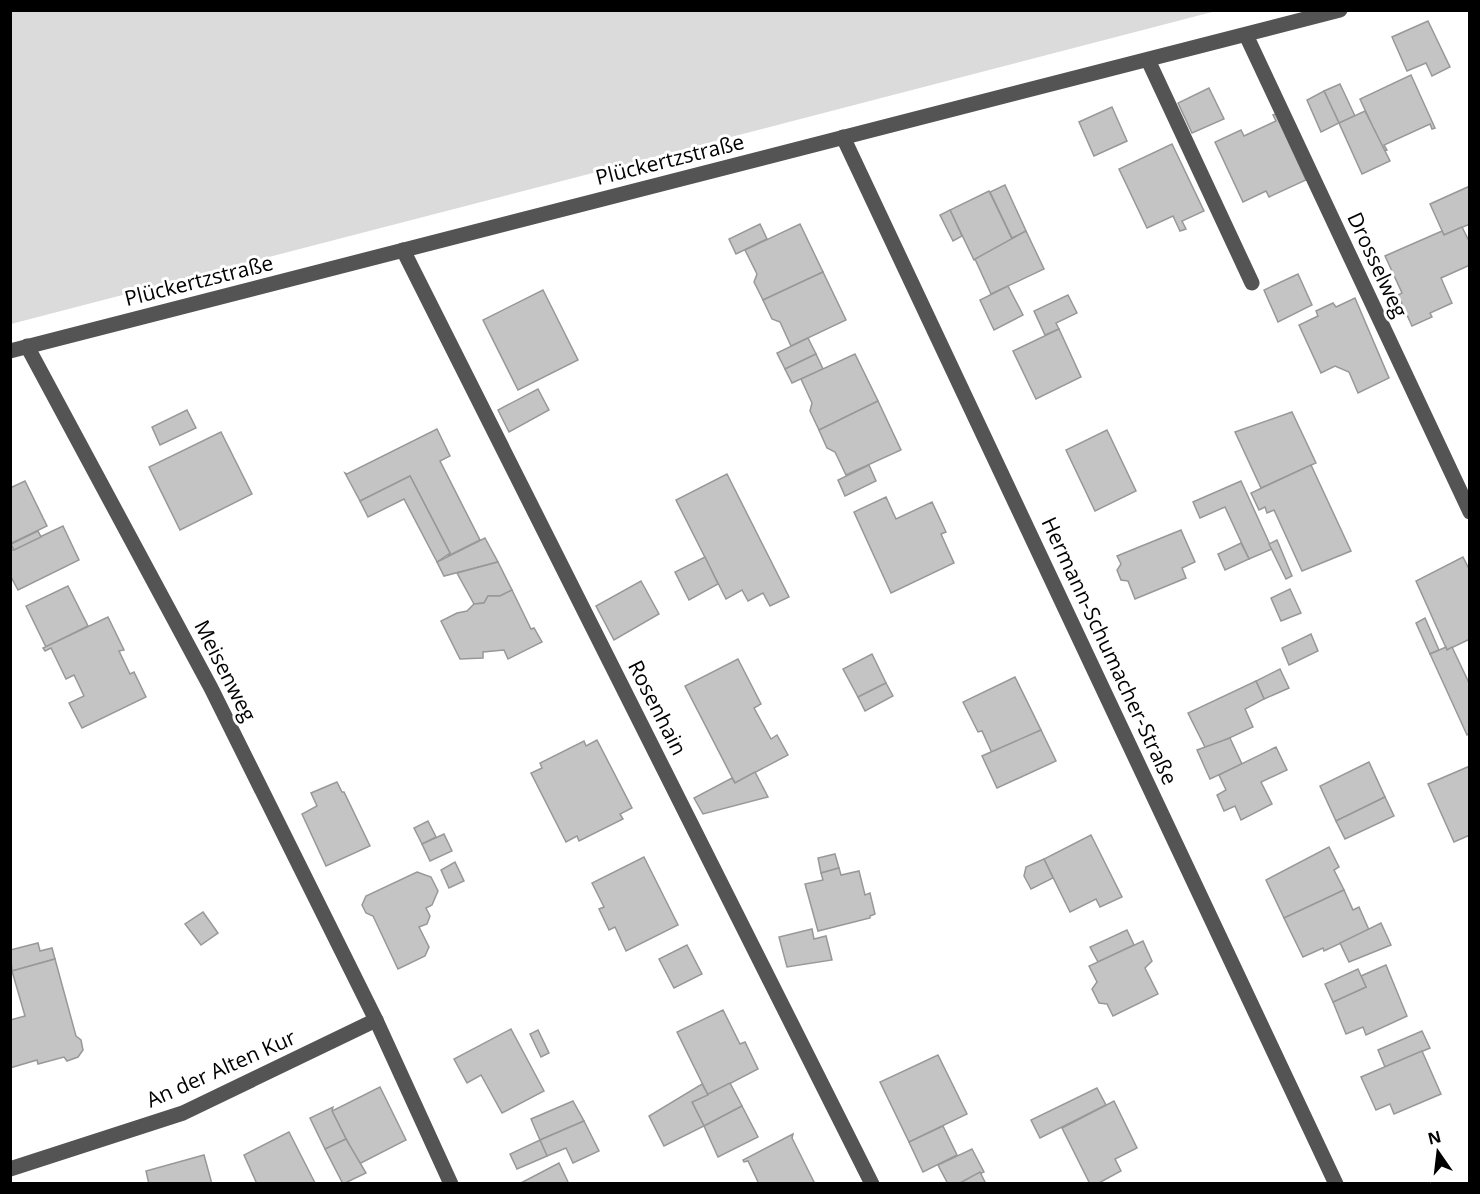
<svg xmlns="http://www.w3.org/2000/svg" width="1480" height="1194" font-family="'Open Sans',sans-serif">
<rect width="100%" height="100%" fill="#fff"/>
<polygon fill="#dbdbdb" points="11,10 1216,10 1216,11 11,324"/>
<g fill="#c4c4c4" stroke="#989898" stroke-width="1.5">
<polygon points="1428,21 1450,67 1432,76 1426,63 1407,71 1392,37"/>
<polygon points="1411,75 1435,128 1432,129 1430,124 1384,145 1387,150 1384,151 1360,99"/>
<polygon points="1340,84 1355,116 1339,123 1324,91"/>
<polygon points="1209,88 1224,119 1192,133 1178,103"/>
<polygon points="1324,91 1339,123 1321,132 1307,100"/>
<polygon points="1112,107 1127,141 1094,156 1079,122"/>
<polygon points="1365,111 1390,161 1362,174 1339,123"/>
<polygon points="1276,114 1306,180 1269,197 1266,191 1243,202 1215,142 1241,130 1244,136 1276,121 1273,115"/>
<polygon points="1172,144 1204,211 1182,221 1186,229 1180,231 1173,216 1147,228 1119,169"/>
<polygon points="1005,185 1026,231 1012,238 990,192"/>
<polygon points="1470,186 1470,224 1444,235 1430,204"/>
<polygon points="989,191 1013,241 974,260 950,210"/>
<polygon points="950,210 962,236 953,241 940,215"/>
<polygon points="760,224 767,239 736,254 729,239"/>
<polygon points="800,224 823,272 763,300 754,282 757,274 745,250"/>
<polygon points="1462,227 1470,243 1470,265 1441,278 1452,303 1430,313 1432,317 1412,326 1398,295 1402,293 1385,256 1442,231 1444,235"/>
<polygon points="1026,231 1044,269 991,294 975,259"/>
<polygon points="823,272 846,320 791,346 780,322 772,319 763,300"/>
<polygon points="1298,274 1312,305 1278,322 1264,290"/>
<polygon points="1008,286 1023,315 994,330 980,300"/>
<polygon points="543,290 578,360 518,390 483,320"/>
<polygon points="1068,295 1077,313 1056,323 1059,329 1045,335 1034,311"/>
<polygon points="1355,298 1389,378 1358,393 1349,372 1335,366 1321,373 1299,325 1318,316 1316,311 1333,303 1336,307"/>
<polygon points="1059,329 1081,377 1036,399 1013,351"/>
<polygon points="808,338 816,354 785,369 777,353"/>
<polygon points="816,354 823,369 792,383 785,369"/>
<polygon points="855,354 878,401 819,430 810,411 812,403 801,379"/>
<polygon points="538,389 549,410 509,432 498,410"/>
<polygon points="878,401 901,450 846,475 835,452 827,448 819,430"/>
<polygon points="187,410 196,428 160,445 152,427"/>
<polygon points="1292,412 1316,463 1261,488 1235,432"/>
<polygon points="437,429 450,456 440,461 480,540 448,556 450,553 410,476 360,501 345,473 347,474"/>
<polygon points="1107,430 1136,491 1095,511 1066,450"/>
<polygon points="221,432 252,494 180,530 149,467"/>
<polygon points="869,465 876,481 845,496 838,480"/>
<polygon points="1311,465 1351,551 1302,571 1274,510 1267,513 1265,507 1259,510 1251,493"/>
<polygon points="727,474 789,597 770,606 763,593 748,601 742,590 726,599 676,500"/>
<polygon points="410,476 450,553 437,562 404,499 368,517 360,501"/>
<polygon points="25,481 47,526 10,544 10,488"/>
<polygon points="1241,481 1272,549 1249,559 1225,507 1200,518 1193,502"/>
<polygon points="886,497 896,519 932,502 946,532 941,534 954,563 891,593 854,512"/>
<polygon points="63,526 79,560 18,590 10,575 10,551"/>
<polygon points="1181,530 1195,562 1182,568 1186,578 1135,599 1128,581 1121,580 1117,570 1121,564 1117,556"/>
<polygon points="38,531 41,537 14,550 11,544"/>
<polygon points="485,538 498,562 444,576 437,562"/>
<polygon points="1277,540 1292,576 1286,579 1269,544"/>
<polygon points="1241,543 1249,559 1225,570 1218,554"/>
<polygon points="705,557 718,584 689,600 675,572"/>
<polygon points="1463,557 1470,571 1470,639 1447,650 1416,581"/>
<polygon points="498,562 512,590 500,596 488,596 484,603 474,604 457,573"/>
<polygon points="641,581 659,614 614,640 596,606"/>
<polygon points="68,586 88,626 46,647 26,606"/>
<polygon points="1290,589 1301,613 1281,621 1271,598"/>
<polygon points="512,590 531,629 534,628 542,642 508,659 504,650 483,652 483,658 460,659 441,621 457,613 467,611 474,604 484,603 488,596 500,596"/>
<polygon points="108,617 124,650 119,651 130,674 134,672 146,697 82,728 69,703 84,696 74,675 66,679 51,648 45,651 43,648"/>
<polygon points="1425,618 1439,650 1430,654 1416,623"/>
<polygon points="1311,634 1318,651 1289,665 1282,648"/>
<polygon points="1446,647 1447,650 1452,647 1470,685 1470,733 1467,735 1430,654"/>
<polygon points="872,654 886,683 858,697 843,669"/>
<polygon points="738,659 761,704 754,708 771,739 777,735 788,755 735,783 685,686"/>
<polygon points="1280,669 1289,688 1264,699 1256,681"/>
<polygon points="1015,677 1041,730 992,753 982,731 978,732 963,702"/>
<polygon points="1256,681 1264,699 1245,709 1253,727 1206,749 1188,713"/>
<polygon points="886,683 893,696 865,711 858,697"/>
<polygon points="1041,730 1056,761 997,788 982,756"/>
<polygon points="1230,738 1242,764 1210,779 1197,750"/>
<polygon points="597,740 632,808 620,814 623,819 579,841 577,836 566,842 531,773 542,768 540,763 584,741 586,746"/>
<polygon points="1276,747 1287,770 1261,782 1272,804 1241,820 1235,806 1224,811 1217,795 1226,790 1219,775"/>
<polygon points="1369,762 1385,797 1336,821 1320,786"/>
<polygon points="1470,766 1470,835 1454,842 1428,784"/>
<polygon points="755,772 768,797 703,814 694,798 732,778 735,783"/>
<polygon points="337,782 342,792 344,792 370,846 326,866 302,814 317,806 311,793"/>
<polygon points="1385,797 1394,816 1345,839 1336,821"/>
<polygon points="428,821 436,837 422,844 414,828"/>
<polygon points="444,834 452,851 430,861 422,844"/>
<polygon points="1091,835 1122,897 1100,907 1096,899 1070,912 1044,859"/>
<polygon points="1329,847 1339,867 1334,870 1344,890 1284,918 1266,880"/>
<polygon points="835,854 839,868 821,873 818,858"/>
<polygon points="644,857 678,925 626,951 615,927 609,930 599,909 604,907 592,883"/>
<polygon points="1044,859 1053,878 1031,889 1024,876 1026,867"/>
<polygon points="455,862 464,881 449,888 441,870"/>
<polygon points="839,868 841,875 859,871 865,895 870,893 875,914 870,916 870,918 818,931 805,884 823,880 821,873"/>
<polygon points="417,872 431,877 438,891 432,905 426,908 430,916 427,924 419,927 429,947 425,956 398,969 373,916 366,913 362,905 366,896"/>
<polygon points="1344,890 1353,910 1359,907 1369,930 1324,951 1323,948 1303,957 1284,918"/>
<polygon points="203,912 218,933 201,945 185,924"/>
<polygon points="1381,923 1391,945 1349,962 1340,943"/>
<polygon points="812,929 814,939 826,936 832,960 787,967 779,937"/>
<polygon points="1127,930 1134,945 1098,962 1090,947"/>
<polygon points="1143,941 1152,961 1145,968 1158,994 1113,1016 1107,1004 1099,1003 1092,989 1097,982 1089,966"/>
<polygon points="38,943 40,951 52,948 55,959 12,971 10,950"/>
<polygon points="687,945 702,974 674,988 659,959"/>
<polygon points="55,959 76,1036 81,1040 83,1050 78,1057 67,1061 64,1057 38,1064 37,1060 10,1068 10,1020 25,1016 12,971"/>
<polygon points="1386,965 1407,1016 1366,1035 1363,1027 1346,1034 1333,1002 1366,987 1361,976"/>
<polygon points="1358,969 1366,987 1333,1002 1325,984"/>
<polygon points="723,1010 740,1044 745,1042 758,1069 708,1095 677,1032"/>
<polygon points="511,1029 544,1091 502,1113 481,1075 467,1083 454,1059"/>
<polygon points="538,1030 549,1053 541,1057 530,1034"/>
<polygon points="1422,1031 1430,1048 1385,1067 1378,1050"/>
<polygon points="1422,1051 1441,1094 1394,1114 1390,1104 1376,1110 1361,1077"/>
<polygon points="938,1055 967,1114 909,1142 880,1082"/>
<polygon points="730,1083 742,1106 704,1126 692,1102"/>
<polygon points="702,1084 708,1095 692,1102 704,1126 664,1146 649,1116"/>
<polygon points="380,1087 406,1140 359,1164 332,1111"/>
<polygon points="1097,1088 1106,1105 1040,1138 1031,1120"/>
<polygon points="573,1101 584,1121 540,1140 531,1119"/>
<polygon points="1114,1101 1137,1148 1115,1159 1121,1171 1097,1184 1090,1184 1062,1128"/>
<polygon points="742,1106 758,1137 718,1157 704,1126"/>
<polygon points="333,1107 332,1111 346,1139 325,1149 310,1118"/>
<polygon points="584,1121 599,1151 573,1163 566,1148 547,1156 540,1140"/>
<polygon points="943,1126 957,1155 923,1172 909,1142"/>
<polygon points="289,1132 315,1183 257,1184 244,1155"/>
<polygon points="793,1134 792,1138 815,1184 759,1184 748,1161 744,1162 743,1160"/>
<polygon points="346,1139 366,1173 343,1184 325,1149"/>
<polygon points="540,1140 547,1156 517,1169 510,1154"/>
<polygon points="972,1149 984,1172 958,1184 948,1184 938,1165"/>
<polygon points="204,1155 212,1184 149,1184 146,1171"/>
<polygon points="559,1163 569,1184 519,1184"/>
<polygon points="980,1172 986,1184 958,1184"/>
</g>
<g fill="none" stroke-linecap="round" stroke-linejoin="round">
<g stroke="#545454" stroke-width="15">
<polyline points="1246,35 1470,512"/>
<polyline points="1148,60 1252,283"/>
<polyline points="843,137 1336,1184"/>
<polyline points="403,250 872,1184"/>
<polyline points="27,346 211,688 376,1020 451,1184"/>
<polyline points="10,351 1340,10"/>
<polyline points="10,1169 183,1113 376,1020"/>
</g>
</g>
<g text-anchor="middle" stroke-width="6" stroke-linejoin="round" paint-order="stroke">
<g font-size="21" fill="#000" stroke="#fff">
<text transform="translate(670 160) rotate(-14)" y="7">Plückertzstraße</text>
<text transform="translate(1377 265) rotate(65)" y="7">Drosselweg</text>
<text transform="translate(199 281) rotate(-14)" y="7">Plückertzstraße</text>
<text transform="translate(1109 651) rotate(65)" y="7">Hermann-Schumacher-Straße</text>
<text transform="translate(225 671) rotate(63)" y="7">Meisenweg</text>
<text transform="translate(657 708) rotate(63)" y="7">Rosenhain</text>
<text transform="translate(221 1069) rotate(-24)" y="7">An der Alten Kur</text>
</g>
</g>
<rect width="1480" height="1194" fill="none" stroke="#000000" stroke-width="24"/>
<g transform="translate(1438 1152) rotate(346)" stroke="#ffffff" stroke-width="4.5" paint-order="stroke">
<path d="M0-4.5L10 22L0 15L-10 22Z" fill="#000000"/>
<text y="-9" font-size="16" font-weight="bold" text-anchor="middle" fill="#000000">N</text>
</g>
</svg>
